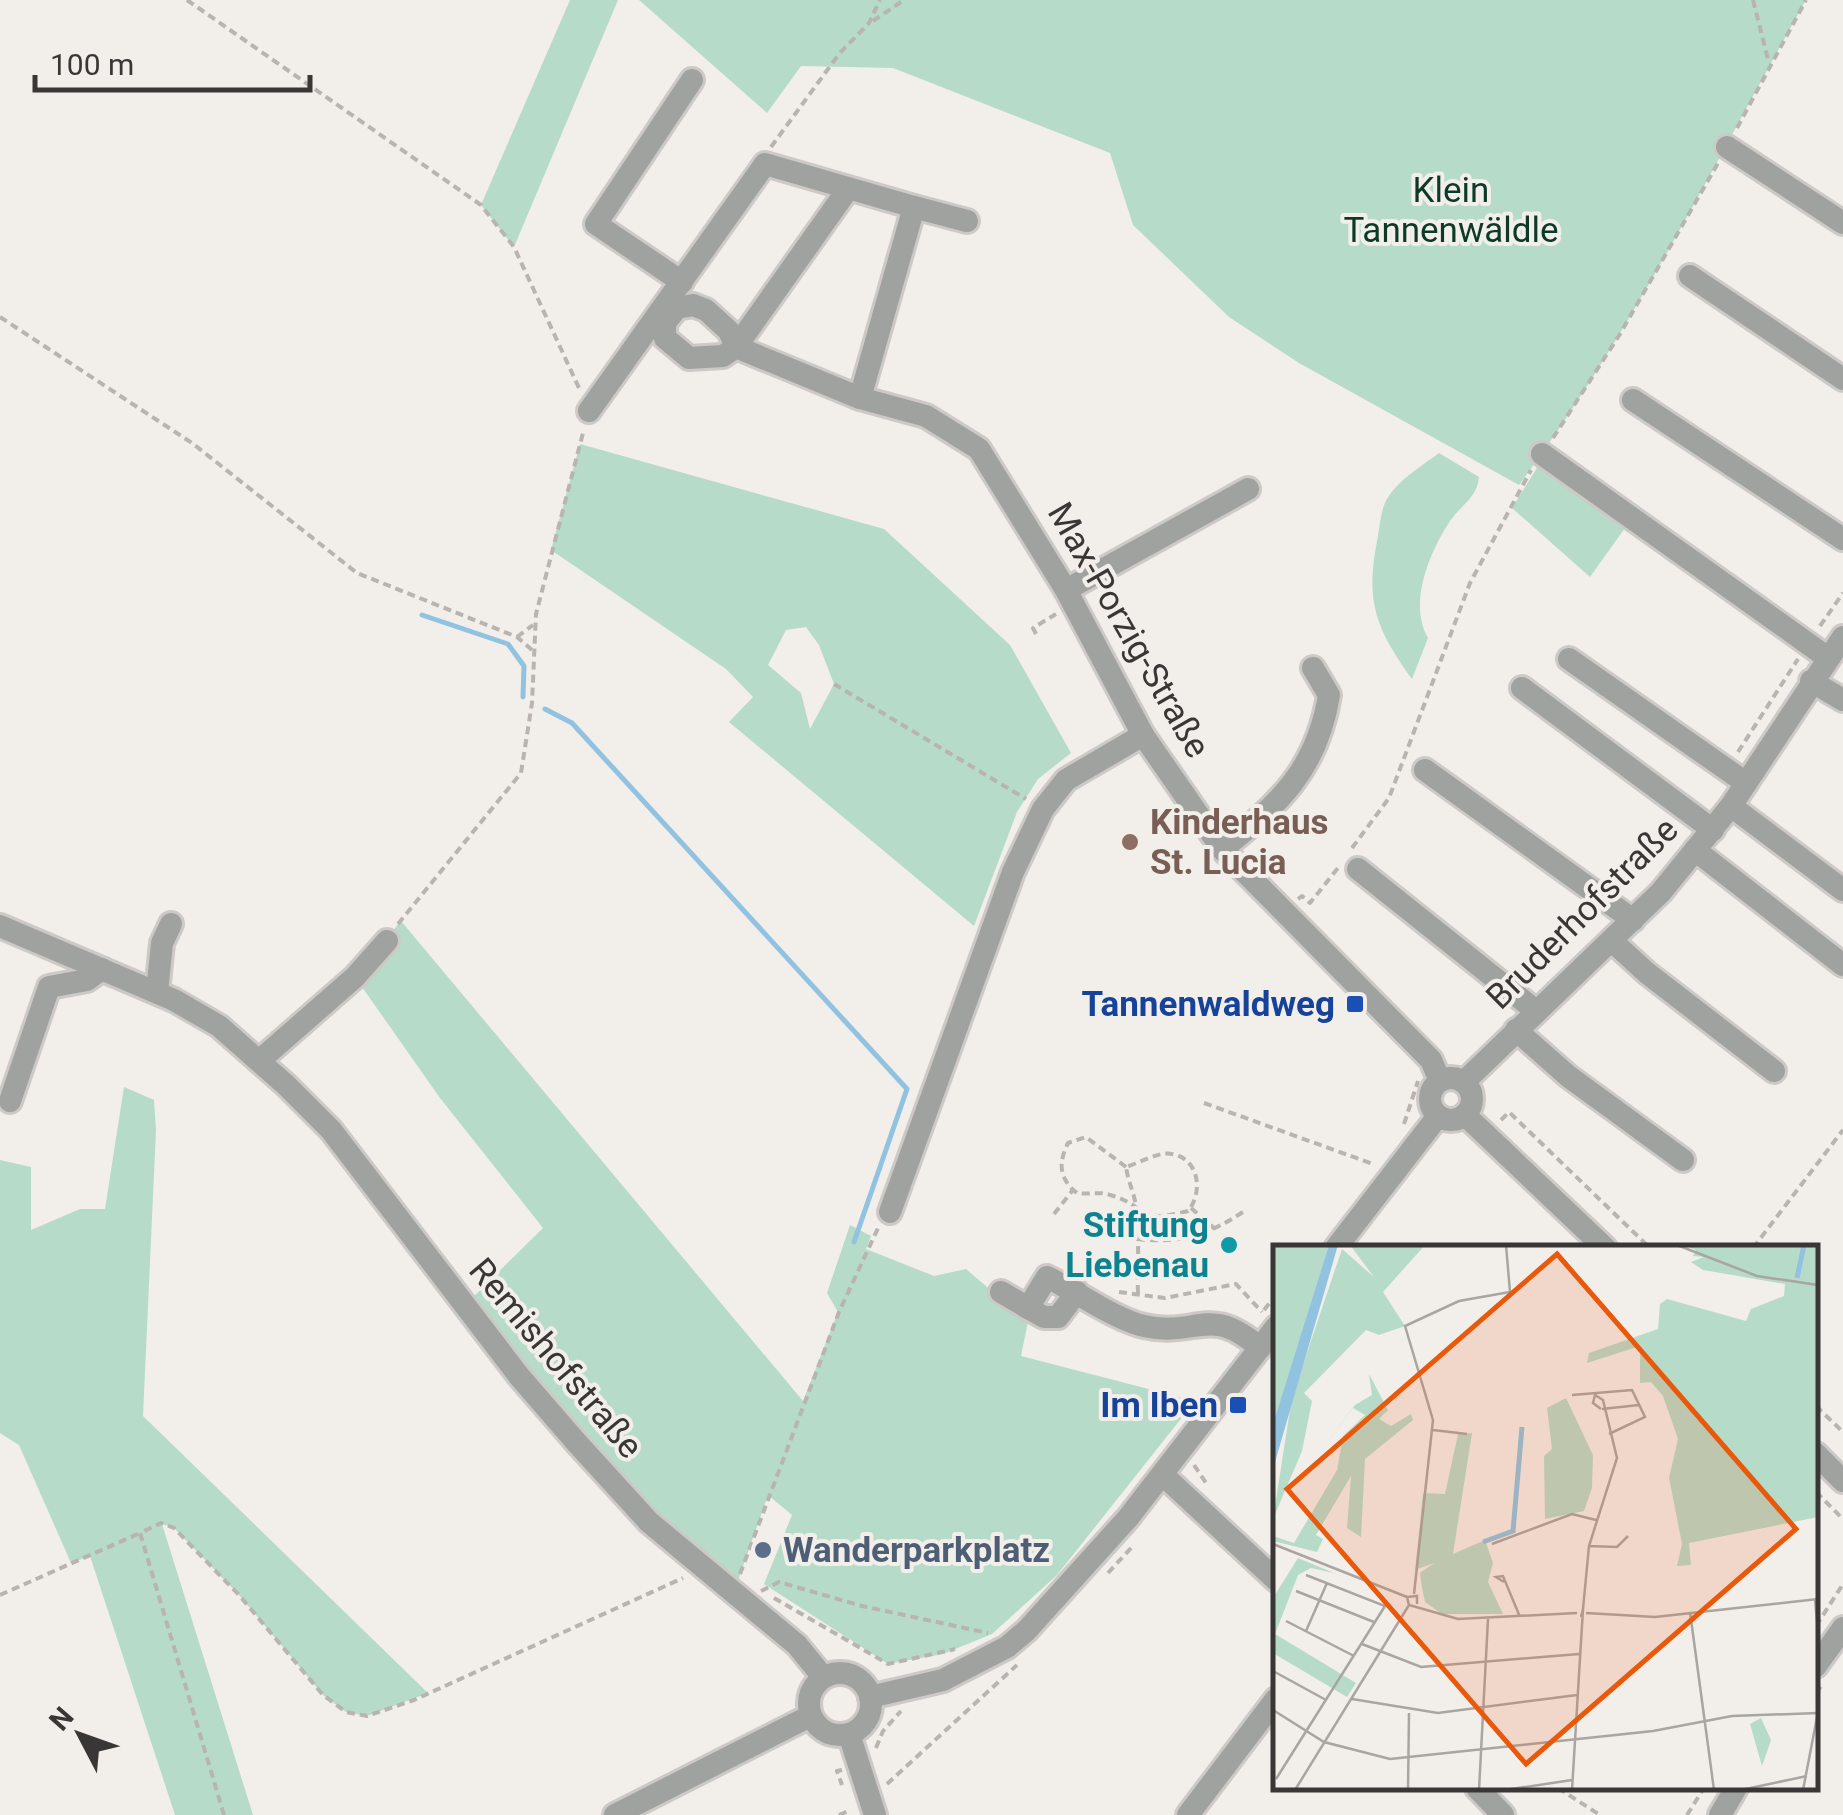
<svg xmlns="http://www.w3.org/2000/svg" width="1843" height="1815" font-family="Roboto,sans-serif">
<rect width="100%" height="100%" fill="#f2eeea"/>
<g fill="#b7dbc9" fill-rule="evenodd">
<polygon points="570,0 618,0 514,247 481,205"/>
<path d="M639 0H1806C1714 164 1631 334 1519 485L1299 363 1229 317 1133 225 1110 153 893 68 801 66 767 113Z"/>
<path d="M580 444 884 529 1010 645 1071 753 1038 779 1017 812 974 926 729 722 753 697 726 669 551 550ZM806 627 819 645 834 684 810 729 801 693 768 665 786 630Z"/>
<path d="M1439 453 1479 477C1477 498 1461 505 1450 521 1429 553 1408 604 1428 638L1412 679C1374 626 1365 600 1378 536 1380 524 1381 509 1387 499 1399 479 1422 466 1439 453Z"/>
<polygon points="1543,458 1630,521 1590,577 1512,508"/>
<polygon points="401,921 803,1401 838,1312 827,1293 850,1225 871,1236 866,1249 934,1276 966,1269 1028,1322 1021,1356 1195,1401 1057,1575 992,1634 943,1654 888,1664 764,1584 792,1515 768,1495 734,1592 706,1568 464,1306 543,1228 440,1098 355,977"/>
<polygon points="124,1087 154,1100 156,1130 143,1416 428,1693 367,1716 346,1712 323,1695 239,1595 174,1528 162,1524 253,1815 175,1815 90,1556 71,1563 19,1445 0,1433 0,1160 31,1167 31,1230 80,1209 105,1209"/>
</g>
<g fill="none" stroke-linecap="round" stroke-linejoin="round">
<g stroke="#91c3e1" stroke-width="5">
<polyline points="422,615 508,644 524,666 523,697"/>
<polyline points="545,709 572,723 907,1089 854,1242"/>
</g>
<g stroke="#cdc9c6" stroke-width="28">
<g id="minor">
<polyline points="1727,147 1843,223"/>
<polyline points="848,189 736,347 723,356 689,358 665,338 665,323 677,308 693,305 706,310 729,331 736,347 860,398 926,416 979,449 1066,590 1143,735 1222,849 1431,1060 1440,1081"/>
<polyline points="914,207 967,221"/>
<polyline points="1690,276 1843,379"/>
<polyline points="682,282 596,224 692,80"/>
<polyline points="1633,400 1843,539"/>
<polyline points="589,411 765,164 914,207 860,398"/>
<polyline points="1542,454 1828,658"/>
<polyline points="1066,590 1248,489"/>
<polyline points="1569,659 1746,783"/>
<polyline points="1811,681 1843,700"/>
<polyline points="1522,688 1713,830"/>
<polyline points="1425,770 1633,920"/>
<polyline points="1731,806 1843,890"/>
<path d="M1222 849C1279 804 1317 770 1329 695L1313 668"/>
<polyline points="1695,850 1843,965"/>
<polyline points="1358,869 1536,1011"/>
<polyline points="0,926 174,1000 219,1026 286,1085 331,1130 519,1376 577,1443 649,1522 797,1645 823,1677"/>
<polyline points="1612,941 1647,973 1774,1071"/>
<polyline points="157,992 162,943 171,924"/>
<polyline points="1516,1030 1568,1076 1683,1160"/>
<polyline points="259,1061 355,977 387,941"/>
<circle cx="1451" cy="1099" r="21"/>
<polyline points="1464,1082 1661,892 1731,806 1843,637"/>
<polyline points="10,1101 49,987 87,980 102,969"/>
<polyline points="1465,1115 1605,1248"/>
<polyline points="890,1212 1013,872 1043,809 1066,780 1143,735"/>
<polyline points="1336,1248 1438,1116"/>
<polyline points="1001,1292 1028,1308"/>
<path d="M1077 1292 1058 1317H1044L1028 1308 1047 1277C1074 1290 1116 1320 1144 1326 1197 1338 1209 1303 1260 1348"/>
<polyline points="1816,1454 1843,1481"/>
<polyline points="1163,1475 1276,1580"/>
<polyline points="1816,1666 1843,1628"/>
<circle cx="840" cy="1704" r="31"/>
<polyline points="870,1697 943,1680 1007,1647 1027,1630 1128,1518 1276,1327"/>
<polyline points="849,1734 875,1815"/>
<polyline points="1477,1788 1503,1815"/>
<polyline points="615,1815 810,1716"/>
<polyline points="1188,1815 1276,1699"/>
<polyline points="1720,1815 1736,1788"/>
</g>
</g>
<g stroke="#b8b4b1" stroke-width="4" stroke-dasharray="8 5" stroke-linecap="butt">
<polyline points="187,0 481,205 514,247 579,388"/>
<polyline points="1753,0 1769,63"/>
<polyline points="873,21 904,0"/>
<polyline points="1737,128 1806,0"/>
<polyline points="771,147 839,54 869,23 880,0"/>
<polyline points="0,317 192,443 357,573 517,637 532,650"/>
<polyline points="1553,438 1620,334 1718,163"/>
<polyline points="1820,626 1843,593"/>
<polyline points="1036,634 1033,628 1056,614"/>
<polyline points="517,637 533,625"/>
<polyline points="834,684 1026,799"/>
<polyline points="1738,752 1798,659"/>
<polyline points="1352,848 1389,798 1470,583 1531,470"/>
<polyline points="1298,899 1302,896 1310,903 1338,868"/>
<polyline points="398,924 521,773 532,703 536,614 584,429"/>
<polyline points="1204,1103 1373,1164"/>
<polyline points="1501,1120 1509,1112 1650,1248"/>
<polyline points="1404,1124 1418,1081"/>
<path d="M1126 1167 1086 1137 1068 1143C1058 1163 1059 1179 1077 1193 1088 1195 1100 1191 1110 1195 1150 1206 1133 1225 1188 1211 1203 1193 1200 1159 1172 1154 1159 1151 1139 1163 1126 1167 1128 1181 1134 1193 1136 1206 1140 1235 1137 1266 1138 1295"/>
<polyline points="1191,1208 1215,1229"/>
<polyline points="1054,1214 1073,1190"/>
<path d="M1137 1239C1179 1244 1208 1235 1243 1212"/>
<polyline points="1753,1248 1843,1130"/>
<polyline points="1112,1267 1121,1276 1137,1275"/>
<polyline points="1137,1269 1163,1268"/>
<polyline points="1119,1292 1165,1298 1236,1284 1262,1312"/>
<polyline points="1264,1310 1276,1295"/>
<polyline points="1816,1406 1843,1432"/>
<polyline points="1194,1465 1208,1486"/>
<polyline points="1816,1492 1843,1519"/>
<polyline points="1108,1573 1132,1547"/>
<polyline points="740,1574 839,1312 879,1226"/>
<polyline points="761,1591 779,1582 862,1606 988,1633"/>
<polyline points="0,1595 140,1533"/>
<polyline points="774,1598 888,1664 955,1649"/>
<polyline points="1816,1626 1843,1584"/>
<polyline points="1816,1693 1822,1685"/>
<polyline points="876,1748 883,1731 901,1711"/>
<polyline points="842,1770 837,1771 842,1785"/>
<polyline points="887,1784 1017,1665"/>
<polyline points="1558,1788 1600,1815"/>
<polyline points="224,1815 140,1533 161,1523 174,1528 239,1595 323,1695 346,1712 367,1716 414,1700 683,1578"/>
<polyline points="839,1815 851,1810"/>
<polyline points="1687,1815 1704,1788"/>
</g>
<use href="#minor" stroke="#a0a2a0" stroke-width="22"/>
</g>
<circle fill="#8d6e63" stroke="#f2eeea" stroke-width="4" cx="1130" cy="842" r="10"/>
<g fill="#1a4fb4" stroke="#f2eeea" stroke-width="4">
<rect x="1345" y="994" width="20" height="20" rx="5"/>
<rect x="1228" y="1395" width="20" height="20" rx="5"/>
</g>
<circle fill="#0f9aa8" stroke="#f2eeea" stroke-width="4" cx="1229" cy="1245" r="10"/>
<circle fill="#5c6f8a" stroke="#f2eeea" stroke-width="4" cx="763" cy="1550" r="10"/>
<g text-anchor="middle" stroke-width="8" stroke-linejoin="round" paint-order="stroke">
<g font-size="35" fill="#0c3a28" stroke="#f2eeea">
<text x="1451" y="202">Klein<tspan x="1451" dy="40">Tannenwäldle</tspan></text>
</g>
<g font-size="35" fill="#393736" stroke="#f2eeea">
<text transform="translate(1129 630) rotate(60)" y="12">Max-Porzig-Straße</text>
<text transform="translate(1582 913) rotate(-45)" y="12">Bruderhofstraße</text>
<text transform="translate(556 1358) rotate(50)" y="12">Remishofstraße</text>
</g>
<g font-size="35" font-weight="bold" fill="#785e54" stroke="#f2eeea" text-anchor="start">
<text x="1150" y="834">Kinderhaus<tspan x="1150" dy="40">St. Lucia</tspan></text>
</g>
<g font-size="35" font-weight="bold" fill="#164399" stroke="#f2eeea" text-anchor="end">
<text x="1335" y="1016">Tannenwaldweg</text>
<text x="1218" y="1417">Im Iben</text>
</g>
<g font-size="35" font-weight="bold" fill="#0d838f" stroke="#f2eeea" text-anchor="end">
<text x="1209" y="1237">Stiftung<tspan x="1209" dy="40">Liebenau</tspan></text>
</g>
<g font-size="35" font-weight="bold" fill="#4e5e75" stroke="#f2eeea" text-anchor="start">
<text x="783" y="1562">Wanderparkplatz</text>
</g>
</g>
<g transform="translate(1273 1245)">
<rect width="545" height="545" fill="#f2eeea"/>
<path d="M0 0H56L0 186ZM77 0H152L110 47 132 81 106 90 93 85 31 148 39 156 29 206 0 274 19 152 69 4 101 32ZM411 0H545V272L416 298 418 320 404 321 409 299 396 233 405 194 390 151 378 137 367 138V101L314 118 316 108 385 84 387 59 394 54 473 76 478 64 511 51 512 39 430 25 418 17 431 12 420 11 423 5ZM96 129 115 165 106 174 118 181 138 169 140 175 92 214 88 292 74 283 78 231 43 290 50 294 44 307 0 296V291L21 298 64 225 70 191 92 170 80 163 51 201 82 160 99 150ZM293 153 320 210 319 243 311 266 272 274 271 211 279 204 274 163ZM199 188 180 309 212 295 220 318 215 337 230 369H169L152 357 149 343 147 328 161 318 142 325 150 248 172 249 185 189ZM25 313 61 328 38 323 25 330 2 389 83 438 74 452 0 408V353ZM488 473 498 495 489 521 477 479Z" fill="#b7dbc9"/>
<path d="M56 0H65L0 224 2 173Z" fill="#91c3e1"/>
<path fill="none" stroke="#91c3e1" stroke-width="5" d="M524 33 531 0M210 297 240 286 249 182"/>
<path fill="none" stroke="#a8a5a2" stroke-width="2.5" d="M404 0 484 31 545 40M299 150 359 145 372 172 336 189M329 164 366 160M160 185 194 189M0 299 134 352M219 299 299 269 323 275M316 301 344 302 355 291M231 337 223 332 230 331 247 372M23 346 101 377M141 349 160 175 132 81 186 56 237 47 233 0M542 354 545 387M144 359V351L134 352 136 360 185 374 304 368M310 364 316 301 344 213 330 155 322 150 320 158 328 164M417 367 441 545M313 368 382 372 545 354M13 376 81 411M33 386 54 338M89 399 148 422 306 409M0 426 53 455M79 454 165 468 304 450M0 465 51 497 117 514 380 486 459 471 545 468M3 534 112 361 33 330M22 545 136 360M135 545 136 468M206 545 215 374M232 545 299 535M299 545 310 364 308 372M468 545 534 531M530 545 545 467"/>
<path fill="#e8590c" fill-opacity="0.15" stroke="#e8590c" stroke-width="5" d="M284 9 523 284 253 519 14 244Z"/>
<rect width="545" height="545" fill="none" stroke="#393736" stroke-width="5"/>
</g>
<g transform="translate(80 1735) rotate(311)" stroke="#f2eeea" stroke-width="8" paint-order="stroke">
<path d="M0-8L18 38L0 25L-18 38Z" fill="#393736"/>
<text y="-15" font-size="28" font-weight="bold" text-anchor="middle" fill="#393736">N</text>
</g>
<path d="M35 75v15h275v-15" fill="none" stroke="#393736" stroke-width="5"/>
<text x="50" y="75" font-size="30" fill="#393736" stroke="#f2eeea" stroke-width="8" paint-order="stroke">100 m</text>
</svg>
